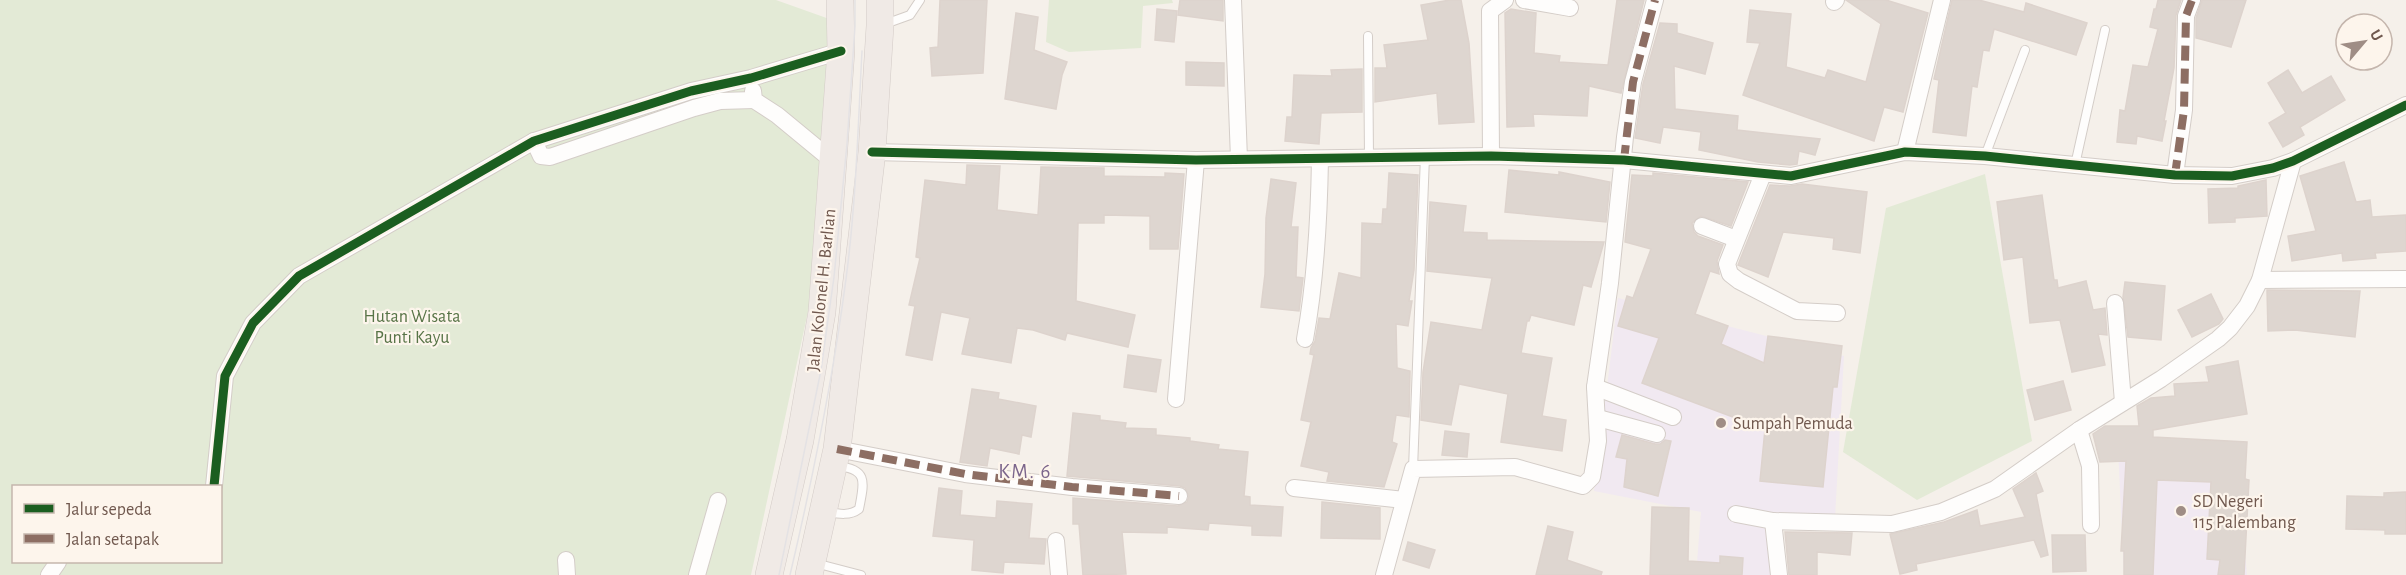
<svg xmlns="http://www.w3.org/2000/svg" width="2406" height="575" font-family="'Alegreya Sans',sans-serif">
<rect width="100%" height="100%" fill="#f5f0ea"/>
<g fill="#f1e9f1">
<polygon points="1618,298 1844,356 1835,518 1766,513 1771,575 1696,575 1701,512 1594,491"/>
<polygon points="2235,441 2247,575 2124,575 2118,448"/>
</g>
<g fill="#e3ead6" fill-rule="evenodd">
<path d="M0 0H776L849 26 817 270 751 575H0ZM14 486H220V562H14Z"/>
<polygon points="1049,0 1172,0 1173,3 1143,6 1141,48 1069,52 1046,42"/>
<polygon points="1985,174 2032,441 1917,500 1843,452 1886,208"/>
</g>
<g fill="#ded6d0" stroke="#ddd3cd" stroke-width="1.5">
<polygon points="940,0 987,0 983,73 932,76 930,48 938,47"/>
<polygon points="1180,0 1223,0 1223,21 1178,15"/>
<polygon points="1450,0 1461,0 1469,43 1474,122 1439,124 1437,93 1375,102 1375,68 1387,68 1384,45 1428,40 1421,5"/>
<polygon points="1617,0 1644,0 1621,93 1589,86 1587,116 1533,114 1534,126 1507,127 1505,13 1511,9 1536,13 1534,53 1560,56 1559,62 1608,65"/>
<polygon points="1846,0 1886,0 1928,13 1903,112 1884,107 1874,141 1743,95 1760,43 1747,42 1750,10 1791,14 1786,67 1825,78 1828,70 1866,82 1881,24"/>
<polygon points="1952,0 1979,0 2024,12 2026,3 2087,23 2076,55 1994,29 1989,51 1983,50 1977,87 1972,86 1966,136 1933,132 1939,80 1934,79"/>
<polygon points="2158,0 2181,0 2176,15 2174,68 2164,121 2166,121 2162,141 2137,136 2136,144 2117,142 2120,110 2125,111 2133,65 2148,67 2158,29 2150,27 2154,9 2156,9"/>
<polygon points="2202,0 2246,0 2231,47 2196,38 2196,18"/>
<polygon points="1157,9 1177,11 1174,42 1155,40"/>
<polygon points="1016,13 1038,17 1034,50 1067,62 1062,75 1056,109 1005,99"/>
<polygon points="1660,23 1677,24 1677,33 1713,43 1705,74 1674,66 1675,109 1738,116 1737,130 1820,139 1815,155 1799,151 1797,164 1790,165 1758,162 1699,150 1701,132 1663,127 1660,143 1635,138 1643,84"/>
<polygon points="1186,62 1224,63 1224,86 1186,85"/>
<polygon points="1362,69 1362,112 1321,113 1319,144 1285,141 1287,117 1292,117 1294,75 1332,76 1331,70"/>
<polygon points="2288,70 2302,93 2331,76 2345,100 2300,127 2304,135 2283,147 2269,123 2286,113 2268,83"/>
<polygon points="2344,162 2356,202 2370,200 2372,217 2406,215 2406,251 2375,253 2376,258 2343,261 2342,253 2292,261 2288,236 2316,231 2300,176"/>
<polygon points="967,165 1000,166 997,210 1038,215 1041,167 1104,168 1104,176 1165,177 1165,173 1184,174 1178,249 1150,249 1150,216 1104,215 1104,223 1078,223 1076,301 1135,315 1128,347 1067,333 1065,340 1033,330 1017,328 1011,363 962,354 970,318 941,312 932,360 906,355 915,306 909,305 920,258 916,257 925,180 966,185"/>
<polygon points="1509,170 1559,175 1559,172 1610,182 1606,222 1505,212"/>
<polygon points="1389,173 1418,175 1414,270 1409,301 1412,301 1408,326 1396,324 1397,368 1410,371 1409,417 1396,415 1392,442 1397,444 1384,487 1327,481 1329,472 1301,466 1311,422 1301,420 1314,355 1310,354 1311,348 1315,341 1319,318 1330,319 1339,273 1361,278 1362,223 1382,224 1383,209 1387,209"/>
<polygon points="1653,173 1748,182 1731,226 1701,216 1692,223 1694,232 1698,236 1723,245 1717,261 1719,274 1710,271 1695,314 1728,326 1721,344 1764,363 1768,336 1842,346 1837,387 1833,387 1823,487 1760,481 1765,429 1642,383 1659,338 1618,326 1627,296 1633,298 1651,249 1625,242 1632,175 1653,176"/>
<polygon points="1271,179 1296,183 1291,227 1298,227 1296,277 1303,278 1299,311 1261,307 1265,274 1266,218"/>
<polygon points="2266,180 2267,216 2235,218 2235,222 2209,223 2208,189 2238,188 2238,186"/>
<polygon points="1802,184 1867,192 1860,253 1833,249 1834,238 1783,232 1768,277 1738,265 1770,185 1790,186"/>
<polygon points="2042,195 2054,280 2057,280 2058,288 2086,281 2093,310 2105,308 2107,335 2098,334 2105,365 2072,372 2060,320 2030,323 2023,257 2004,260 1997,202"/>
<polygon points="1430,202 1466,206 1463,232 1487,233 1487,240 1604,242 1591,287 1583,285 1574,325 1531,315 1529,321 1527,321 1521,353 1552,358 1542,416 1566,420 1562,451 1501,442 1508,394 1459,384 1451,425 1421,420 1423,372 1431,322 1482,330 1492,278 1427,271"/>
<polygon points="2125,282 2165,286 2161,340 2128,337 2123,297"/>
<polygon points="2267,290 2360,291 2355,337 2295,330 2268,331"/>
<polygon points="2211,294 2223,319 2219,324 2192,337 2178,310"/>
<polygon points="1128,355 1161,360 1156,392 1124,387"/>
<polygon points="2238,361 2247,414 2153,430 2153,437 2247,442 2245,479 2249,480 2244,575 2218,575 2220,560 2207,559 2211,482 2157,480 2153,575 2124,575 2124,551 2121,551 2126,461 2100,462 2093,434 2105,426 2139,426 2137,406 2151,398 2175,396 2174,384 2209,382 2206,367"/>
<polygon points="2063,381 2071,410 2035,420 2027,390"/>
<polygon points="972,389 999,393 998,399 1036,406 1031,437 1022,435 1019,454 990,448 987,466 960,462"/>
<polygon points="1073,413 1100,416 1100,420 1126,423 1125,428 1156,429 1156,435 1190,438 1190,441 1219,445 1218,449 1248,452 1244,496 1250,497 1250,505 1283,507 1281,536 1252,535 1252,526 1209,523 1208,530 1167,527 1167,533 1122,532 1126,574 1083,575 1079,524 1073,524 1073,498 1178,506 1187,502 1189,496 1185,488 1180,486 1067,476"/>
<polygon points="1445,431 1469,434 1467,457 1442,455"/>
<polygon points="1622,435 1655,444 1660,444 1665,440 1671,441 1658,496 1624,487 1627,459 1616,457"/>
<polygon points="2036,473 2043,491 2036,494 2048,555 2041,557 2034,540 1916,564 1917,570 1900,574 1890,534 1944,522 1977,510 1980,526 2025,517 2013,489"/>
<polygon points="939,488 962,491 960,515 996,518 997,501 1032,504 1029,538 1046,539 1044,564 1004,562 1003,573 972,570 974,540 933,536"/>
<polygon points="2406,492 2406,534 2385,534 2385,530 2346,529 2347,496 2384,497 2384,493"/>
<polygon points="1322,502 1380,508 1380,539 1321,538"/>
<polygon points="1652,507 1689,508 1688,561 1720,563 1720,556 1743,558 1742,575 1650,575"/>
<polygon points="1548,526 1573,532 1567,560 1602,572 1601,575 1536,575"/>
<polygon points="1785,532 1852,533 1850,555 1817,552 1817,575 1789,575"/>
<polygon points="2052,535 2085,535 2086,571 2053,572"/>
<polygon points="1408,542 1435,550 1429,568 1403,560"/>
</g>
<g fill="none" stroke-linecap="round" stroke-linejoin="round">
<g stroke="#d4cdc8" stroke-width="10">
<g id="service">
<polyline points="885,24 910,15 920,0"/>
<polyline points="1368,36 1369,158"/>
<polyline points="1985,156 2025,50"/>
<polyline points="2075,165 2105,30"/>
<polyline points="1413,469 1425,156"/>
<path d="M828 512C839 514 850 516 859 509 864 483 869 469 837 466"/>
<polyline points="815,563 861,575"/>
</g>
</g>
<g stroke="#d4cdc8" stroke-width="18">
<g id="minor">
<polyline points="1233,0 1239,159"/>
<polyline points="1524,0 1570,8"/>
<polyline points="1834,2 1836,0"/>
<polyline points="753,91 754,100 777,115 834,162"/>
<polyline points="534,141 541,156 550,157 694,108 720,101 754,100"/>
<polyline points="872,152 1196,160 1491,156 1624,160 1791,176 1905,152 1985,156 2175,175 2232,176 2273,168 2293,161 2406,105"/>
<polyline points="1905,152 1942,0"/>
<polyline points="1491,156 1490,11 1505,0"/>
<polyline points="1763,174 1727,264 1730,274 1739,281 1797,311 1837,313"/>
<polyline points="2175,175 2184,110 2186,16 2192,0"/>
<polyline points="1702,226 1736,239"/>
<polyline points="2260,280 2406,279"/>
<polyline points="2115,303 2123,402"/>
<path d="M1305 339C1316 279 1319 220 1320 159"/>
<polyline points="1595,387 1673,417"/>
<polyline points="1176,399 1196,160"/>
<polyline points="1598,418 1657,434"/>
<polyline points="2079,430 2090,466 2091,525"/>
<polyline points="837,449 965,474 1072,487 1179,496"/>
<polyline points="214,486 225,376 253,323 299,276 534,141 691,91 751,78 841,51"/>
<polyline points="1294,488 1404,500"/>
<polyline points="1736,514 1773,521 1892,524 1941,512 1995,489 2079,430 2161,379 2218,339 2230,328 2247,306 2260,280 2293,161"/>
<polyline points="1773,521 1779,575"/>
<polyline points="1056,541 1059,575"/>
<polyline points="566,560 567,575"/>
<polyline points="49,575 58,562"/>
<polyline points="697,575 718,501"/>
<polyline points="1384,575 1413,469 1515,467 1583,486 1592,477 1598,441 1595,387 1610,283 1625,137 1633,82 1655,0"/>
</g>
</g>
<g stroke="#d3cbc7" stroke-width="28">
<g id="trunk">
<polyline points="769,575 800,440 822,312 841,51 840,0"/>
<polyline points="809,575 837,449 872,152 880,26 880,0"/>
</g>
</g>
<use href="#service" stroke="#fefdfc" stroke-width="8"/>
<use href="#minor" stroke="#fefdfc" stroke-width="16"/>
<use href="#trunk" stroke="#f0eae6" stroke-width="27"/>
<g stroke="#e4e2e4" stroke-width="1.5">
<polyline points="779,575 821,370 834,277 847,144 855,26 855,0"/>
<path d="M790 575C813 477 833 379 846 279 856 204 858 127 862 51"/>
</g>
<g stroke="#8d6e63" stroke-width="8" stroke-dasharray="15 8" stroke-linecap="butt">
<polyline points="1624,160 1633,82 1655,0"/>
<polyline points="2175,175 2184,110 2186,16 2192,0"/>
<polyline points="837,449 965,474 1072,487 1179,496"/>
</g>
<g stroke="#fdf5ec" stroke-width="13">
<g id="cycleway">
<polyline points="872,152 1196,160 1491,156 1624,160 1791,176 1905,152 1985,156 2175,175 2232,176 2273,168 2293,161 2406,105"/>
<polyline points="214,486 225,376 253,323 299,276 534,141 691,91 751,78 841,51"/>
</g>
</g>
<use href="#cycleway" stroke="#1b5e20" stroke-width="9"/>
</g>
<g fill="#9f8d85" stroke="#fdf5ec" stroke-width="2">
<circle cx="1721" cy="423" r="6"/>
<circle cx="2181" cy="511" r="6"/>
</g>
<g text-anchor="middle" stroke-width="4.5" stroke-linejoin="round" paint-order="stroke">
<g font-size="18" fill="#70584e" stroke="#fdf5ec">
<text transform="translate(821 290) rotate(-84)" y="6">Jalan Kolonel H. Barlian</text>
</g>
<g font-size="18" fill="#587447" stroke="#fdf5ec">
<text x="412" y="322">Hutan Wisata<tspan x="412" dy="21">Punti Kayu</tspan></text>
</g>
<g font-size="18" fill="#70584e" stroke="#fdf5ec" text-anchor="start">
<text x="1733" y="429">Sumpah Pemuda</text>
<text x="2193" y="507">SD Negeri<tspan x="2193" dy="21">115 Palembang</tspan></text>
</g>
<g font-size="21" letter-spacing="1.5" fill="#7c668c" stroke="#fdf5ec">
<text x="1025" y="478">KM. 6</text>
</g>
</g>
<rect x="12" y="485" width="210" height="78" fill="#fdf5ec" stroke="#c5b6ad" stroke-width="1.5"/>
<rect x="24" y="504" width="30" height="9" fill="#1b5e20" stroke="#c5b6ad" stroke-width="1.5"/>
<text x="66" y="515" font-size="18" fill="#70584e">Jalur sepeda</text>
<rect x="24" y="534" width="30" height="9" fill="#8d6e63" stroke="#c5b6ad" stroke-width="1.5"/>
<text x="66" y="545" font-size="18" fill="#70584e">Jalan setapak</text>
<g transform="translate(2364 42) rotate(61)"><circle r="28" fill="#fdf5ec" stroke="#c5b6ad" stroke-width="1.5"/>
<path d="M0-4.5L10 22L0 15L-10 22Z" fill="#9f8d85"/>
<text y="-9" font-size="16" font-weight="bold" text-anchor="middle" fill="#70584e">U</text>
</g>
</svg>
